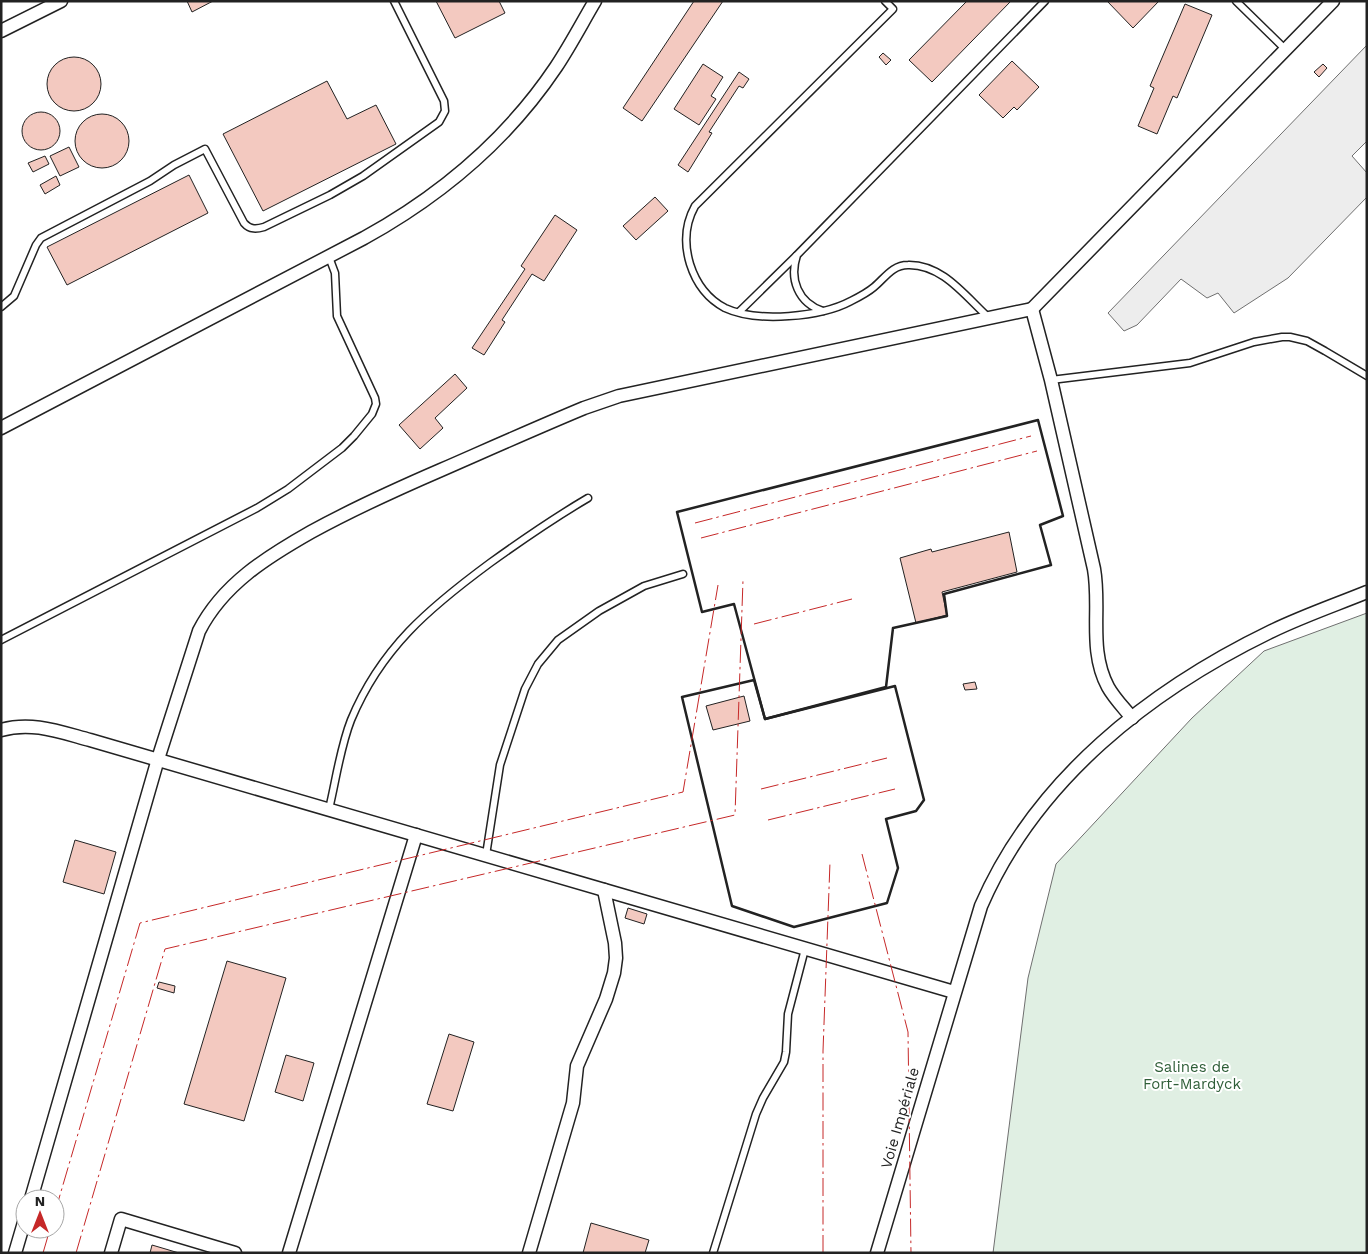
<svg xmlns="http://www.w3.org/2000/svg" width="1368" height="1254" font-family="'Work Sans',sans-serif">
<rect width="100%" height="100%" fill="#fff"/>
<polygon fill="#e0efe3" stroke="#6f6f6f" points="1367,613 1367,1253 993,1253 1028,978 1056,864 1192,718 1264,651"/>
<polygon fill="#ededed" stroke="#6f6f6f" points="1367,45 1367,141 1352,156 1367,173 1367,197 1288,278 1234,313 1218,293 1207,298 1181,279 1137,325 1124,331 1108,313"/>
<g fill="#f3c9c0" stroke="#222">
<polygon points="187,1 213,1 192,12"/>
<polygon points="436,1 499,1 505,13 455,38"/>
<polygon points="694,1 723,1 642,121 623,108"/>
<polygon points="967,1 1011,1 932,82 909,60"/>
<polygon points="1107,1 1159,1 1133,28"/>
<polygon points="1185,4 1212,15 1177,98 1173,96 1157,134 1138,126 1154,88 1150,86"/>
<polygon points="883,53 891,60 886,65 879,57"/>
<circle cx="74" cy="84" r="27"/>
<polygon points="1012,61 1039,87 1017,110 1014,107 1003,118 979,95"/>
<polygon points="703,64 723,77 711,96 716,99 699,125 674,109"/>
<polygon points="1323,64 1327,68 1319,77 1314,72"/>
<polygon points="739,72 749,79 743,88 739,86 709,132 712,133 688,172 678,165"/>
<polygon points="327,81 347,119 376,105 396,144 263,211 223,134"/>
<circle cx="41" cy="131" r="19"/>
<circle cx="102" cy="141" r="27"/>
<polygon points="69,147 79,167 60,176 50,156"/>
<polygon points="45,156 49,164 33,172 28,163"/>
<polygon points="189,175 208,213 67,285 47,247"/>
<polygon points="56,176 60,185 45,194 40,185"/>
<polygon points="655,197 668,211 636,240 623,226"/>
<polygon points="555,215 577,230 544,281 532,274 502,320 505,322 484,355 472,348 525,269 521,266"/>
<polygon points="455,374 467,388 435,418 443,428 420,449 399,425"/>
<polygon points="1009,532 1017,572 942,592 947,615 916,623 900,558 931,549 932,552"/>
<polygon points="975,682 977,689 965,690 963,684"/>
<polygon points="744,696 750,721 713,730 706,706"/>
<polygon points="75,840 116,852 104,894 63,882"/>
<polygon points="628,908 647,914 644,924 625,918"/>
<polygon points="227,961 286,978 244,1121 184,1104"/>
<polygon points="159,982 175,986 174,993 157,988"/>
<polygon points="449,1034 474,1042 453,1111 427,1104"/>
<polygon points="286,1055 314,1063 303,1101 275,1092"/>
<polygon points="591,1223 649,1240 645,1253 583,1253"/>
<polygon points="152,1245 179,1253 150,1253"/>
</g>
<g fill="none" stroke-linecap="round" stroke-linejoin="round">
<g stroke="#222" stroke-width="9">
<g id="service">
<path d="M885 1 893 9 695 206C685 224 684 244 690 264 696 283 708 299 725 308 757 323 821 317 851 301 859 297 867 293 874 287 885 278 892 265 908 265 942 264 965 296 988 317"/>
<polyline points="1236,1 1286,50"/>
<path d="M1 307 14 296 36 245 41 238 150 181 174 165 205 149 244 223C250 230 257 229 264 227L330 195 363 176 439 122 445 111 444 101 394 1"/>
<path d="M823 311C798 303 789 279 797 255L1045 1"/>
<polyline points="739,312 796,256"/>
<polyline points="1051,380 1190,363 1254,342 1282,337 1290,337 1307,341 1325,351 1367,376"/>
<polyline points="1,640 257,508 288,489 342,448 354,436 372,414 376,404 375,398 337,316 335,273 329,257"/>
<path d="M329 809C336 780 340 748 351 720 381 648 429 608 490 563 522 540 554 518 588 498"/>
<polyline points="486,855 500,765 525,689 538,664 558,640 599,611 644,586 683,574"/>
<polyline points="713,1253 756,1114 763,1098 784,1062 786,1052 788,1014 805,949"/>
</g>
</g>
<g stroke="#222" stroke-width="15">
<g id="minor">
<polyline points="1,31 61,1"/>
<polyline points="1032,309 1333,1"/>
<path d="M1 428 364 238C440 196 507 140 556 67 570 46 582 23 595 1"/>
<path d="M1 730C32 721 60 732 90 740L954 992"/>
<path d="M31 1199 158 759 199 631C223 584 267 557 311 532 353 509 397 489 441 470 489 449 536 428 584 408L619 396 1032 309 1051 380 1094 569C1101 608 1088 650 1108 687 1114 698 1124 708 1132 718"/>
<polyline points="15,1253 25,1219"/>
<polyline points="111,1253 121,1219 235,1253"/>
<polyline points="289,1253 416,835"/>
<polyline points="529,1253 573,1103 577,1066 606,999 614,973 616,958 615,943 604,890"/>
<path d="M877 1253 981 906C1036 779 1150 690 1272 631 1303 616 1335 605 1367 592"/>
</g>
</g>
<use href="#service" stroke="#fff" stroke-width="6"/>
<use href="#minor" stroke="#fff" stroke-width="12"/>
<g stroke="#222" stroke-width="2.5">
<polygon points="1038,420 1063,516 1040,525 1051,565 944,594 947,616 893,628 886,687 765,719 734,604 702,612 677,512"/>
<polygon points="754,680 765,719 895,686 924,800 916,811 886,819 898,868 887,903 794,927 732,906 682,697"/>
</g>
<g stroke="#c62828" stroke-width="1" stroke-dasharray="18 4 2.5 4" stroke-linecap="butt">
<polyline points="695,523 1031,436"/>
<polyline points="701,538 1037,451"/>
<polyline points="754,624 852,599"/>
<polyline points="761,789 887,758"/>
<polyline points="768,820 895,789"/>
<polyline points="862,854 908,1032 911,1253"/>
<polyline points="55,1212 140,923 683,792 718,585"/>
<polyline points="43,1253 50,1229"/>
<polyline points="76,1253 165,949 735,815 743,580"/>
<polyline points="823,1253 823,1051 830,862"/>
</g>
</g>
<g text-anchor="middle" stroke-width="4" stroke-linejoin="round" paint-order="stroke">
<g font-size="15" fill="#2f5e38" stroke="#fff">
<text x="1192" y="1072">Salines de<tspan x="1192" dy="17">Fort-Mardyck</tspan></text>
</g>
<g font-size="15" fill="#222" stroke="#fff">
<text transform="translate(900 1118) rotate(-74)" y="5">Voie Impériale</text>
</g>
</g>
<rect width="1368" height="1254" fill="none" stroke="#222222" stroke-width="5"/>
<g transform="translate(40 1214)"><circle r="24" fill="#ffffff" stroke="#a7a7a7"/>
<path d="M0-4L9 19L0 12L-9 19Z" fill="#c62828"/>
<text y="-8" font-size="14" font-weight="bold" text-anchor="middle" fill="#222222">N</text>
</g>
</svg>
